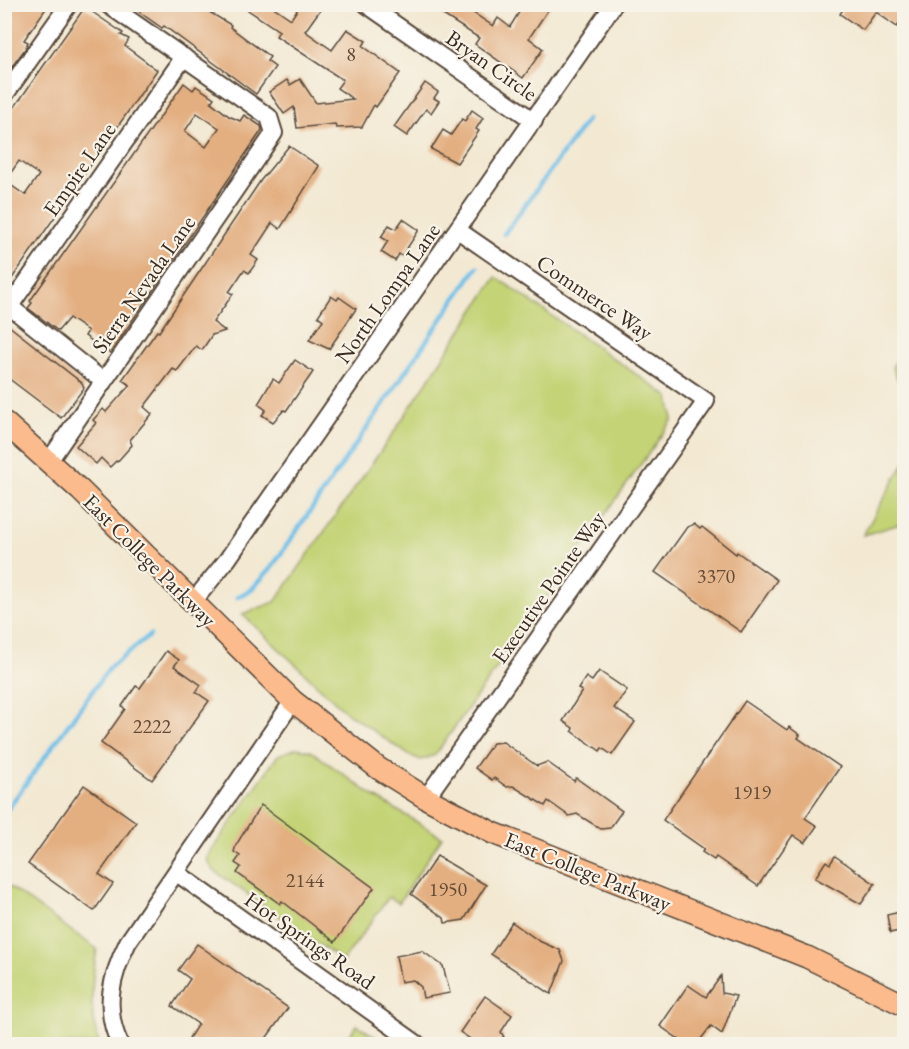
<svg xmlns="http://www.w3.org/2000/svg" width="909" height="1049" font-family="'EB Garamond',serif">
<rect width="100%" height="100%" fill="#f7f3e8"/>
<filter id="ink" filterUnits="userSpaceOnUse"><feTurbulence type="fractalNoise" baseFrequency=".0167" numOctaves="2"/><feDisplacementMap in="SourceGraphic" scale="12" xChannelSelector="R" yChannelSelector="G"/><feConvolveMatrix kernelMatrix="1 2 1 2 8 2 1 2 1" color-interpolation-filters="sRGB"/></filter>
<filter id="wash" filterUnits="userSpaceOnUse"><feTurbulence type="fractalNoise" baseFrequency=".008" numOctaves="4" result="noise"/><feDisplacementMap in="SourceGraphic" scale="24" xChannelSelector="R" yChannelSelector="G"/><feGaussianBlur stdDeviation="1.35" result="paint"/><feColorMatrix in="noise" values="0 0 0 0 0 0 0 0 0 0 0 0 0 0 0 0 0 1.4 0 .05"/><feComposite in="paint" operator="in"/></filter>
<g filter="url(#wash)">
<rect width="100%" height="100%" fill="#f3e9d3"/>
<g fill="#c3d375" stroke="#7f7e4a" stroke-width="1.5">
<polygon points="496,277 669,397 673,419 435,755 421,760 409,755 346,712 242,614 275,602 394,432"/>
<polygon points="904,350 904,392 892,367"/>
<polygon points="904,463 904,523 863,535"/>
<polygon points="297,748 311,751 375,797 442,837 399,903 389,897 343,961 213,870 207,860 209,854 278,755"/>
<path d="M4 883 97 949C91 983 89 1011 99 1044H5Z"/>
<polygon points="357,1025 387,1044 343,1044"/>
</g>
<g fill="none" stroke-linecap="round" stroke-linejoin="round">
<g stroke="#6ec0e9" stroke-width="4.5">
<polyline points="504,234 587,120"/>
<polyline points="237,597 251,590 272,567 477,267"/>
<polyline points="4,814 109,668 150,635"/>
</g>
</g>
<g id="blocks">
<g fill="#e3ae80" fill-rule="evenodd">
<polygon points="14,4 49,4 24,40 28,42 25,49 4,77 4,29 11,19 6,16"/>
<polygon points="128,4 175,4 184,10 188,4 196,4 231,25 230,27 270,57 267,61 275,67 256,94 164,26 162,28"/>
<polygon points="239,4 269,4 291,19 301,4 313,4 320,10 305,31 332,50 347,29 366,41 363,46 400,73 376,107 374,105 362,127 336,128 335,124 297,128 294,107 284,114 269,92 287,80 290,85 300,79 316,103 353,99 337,88 343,80 276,36 279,31"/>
<polygon points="426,4 473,4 469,10 493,26 498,18 510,27 524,4 552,4 529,38 543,49 523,78 475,44 479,38"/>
<polygon points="846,4 904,4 904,17 897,27 876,12 863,30 840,14"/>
<path d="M85 7 123 33 121 35 129 39 125 46 157 70 4 290V122ZM19 161 39 175 25 195 5 181Z"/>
<path d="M184 83 193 90 196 86 214 98 211 102 229 116 240 121 244 115 261 126 262 130 110 353 85 336 88 331 69 318 58 331 28 308 32 303 30 301ZM197 113 219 128 206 147 185 131Z"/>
<polygon points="425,83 438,92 434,98 439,101 431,113 426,109 407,136 394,127"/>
<polygon points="472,110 483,118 476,129 479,131 457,163 431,149 443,130 451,135 462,119 465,121"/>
<polygon points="289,146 319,166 280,229 272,223 251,255 258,260 249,273 244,270 229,292 233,294 213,322 225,331 212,335 202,350 196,346 177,371 173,369 144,407 152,414 130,440 132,445 117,462 116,461 110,467 101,458 96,464 76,446 96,423 93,420 103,409 106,412 130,385 122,380 157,331 159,332 261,180"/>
<polygon points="403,219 419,230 402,256 399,254 395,261 381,252 388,241 381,237 389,225 396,229"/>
<polygon points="331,296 337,300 339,297 356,309 329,349 309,340 323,320 318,316"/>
<polygon points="4,322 82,383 84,388 61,418 4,375"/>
<polygon points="295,360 313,372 286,411 284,410 273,422 262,415 266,410 258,404 273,379 279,383"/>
<polygon points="694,524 700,529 702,527 736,554 737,552 777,580 741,632 655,572 687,527"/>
<polygon points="166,651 179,660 174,666 201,685 196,692 209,701 152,780 101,743 125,709 122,706 136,686 140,688"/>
<polygon points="599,671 627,690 614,708 635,722 612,755 602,748 600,751 572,731 573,728 563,721 582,691 578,689 586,677 592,681"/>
<polygon points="745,701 787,730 789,727 800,735 798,738 840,767 805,818 817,826 805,843 793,835 758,886 716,857 714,860 702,852 704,849 663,820"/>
<polygon points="503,742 537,766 547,762 574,781 576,778 622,811 610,828 601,829 577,814 569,816 548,801 545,806 513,786 507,787 494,778 492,780 475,768 493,743"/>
<polygon points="84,785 136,822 99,874 113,884 94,911 28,864"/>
<polygon points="261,805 374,888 335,942 282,901 280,904 237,873 241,867 235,863 240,856 234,852 236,845"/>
<polygon points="437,856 486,885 464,920 445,923 444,918 411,894"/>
<polygon points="835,856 875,884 861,904 815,878 826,861 830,864"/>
<polygon points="904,911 904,930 890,933 887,915"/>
<polygon points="512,922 539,941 560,950 564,961 551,994 491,954"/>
<polygon points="197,944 288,1008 262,1044 198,1044 189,1038 198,1024 172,1006 190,979 178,970"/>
<polygon points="422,951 443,966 450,993 423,998 421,987 413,980 401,982 396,956"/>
<polygon points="721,976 722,993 736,996 722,1034 711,1026 697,1044 686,1044 660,1026 688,985 706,997"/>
<polygon points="485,996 512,1015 501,1032 504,1037 491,1044 475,1042 460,1032"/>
</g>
</g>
</g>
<g filter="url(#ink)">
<use href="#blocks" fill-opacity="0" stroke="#574739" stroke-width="1.5"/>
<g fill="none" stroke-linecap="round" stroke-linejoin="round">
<g stroke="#574739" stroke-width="20">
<g id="minor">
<polyline points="366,4 534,121"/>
<polyline points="4,96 69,4"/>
<polyline points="4,302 103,381"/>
<polyline points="10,306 184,57"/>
<polyline points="49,461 274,133 269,117 107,4"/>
<polyline points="192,603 227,560 614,4"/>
<polyline points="426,798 706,401 459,231"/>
<polyline points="177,873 417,1044"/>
<path d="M120 1044C103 1009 111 976 128 942L293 701"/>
</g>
</g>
<g stroke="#574739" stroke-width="24">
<polyline id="major" points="4,422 80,490 293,701 378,768 426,798 493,833 807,957 904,1005"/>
</g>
<use href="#minor" stroke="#fff" stroke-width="16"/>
<use href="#major" stroke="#fbbb8d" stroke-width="21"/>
</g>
</g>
<g text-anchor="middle" stroke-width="4.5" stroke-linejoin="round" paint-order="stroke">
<g font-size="20" fill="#654b36">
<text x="351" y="61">8</text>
<text x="716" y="583">3370</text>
<text x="152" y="733">2222</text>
<text x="752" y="799">1919</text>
<text x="305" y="887">2144</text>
<text x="448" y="896">1950</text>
</g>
<g font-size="22" fill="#3b2a1e" stroke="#f7f3e8">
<text transform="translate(492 65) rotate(35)" y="8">Bryan Circle</text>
<text transform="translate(79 169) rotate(-55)" y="8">Empire Lane</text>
<text transform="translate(143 284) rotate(-55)" y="8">Sierra Nevada Lane</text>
<text transform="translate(387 293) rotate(-55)" y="8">North Lompa Lane</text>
<text transform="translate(595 297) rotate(34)" y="8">Commerce Way</text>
<text transform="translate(150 560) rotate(45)" y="8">East College Parkway</text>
<text transform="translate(548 587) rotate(-55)" y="8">Executive Pointe Way</text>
<text transform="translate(588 871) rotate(22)" y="8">East College Parkway</text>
<text transform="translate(310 940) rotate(35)" y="8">Hot Springs Road</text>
</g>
</g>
<rect width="909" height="1049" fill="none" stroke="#f7f3e8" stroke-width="24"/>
</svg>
